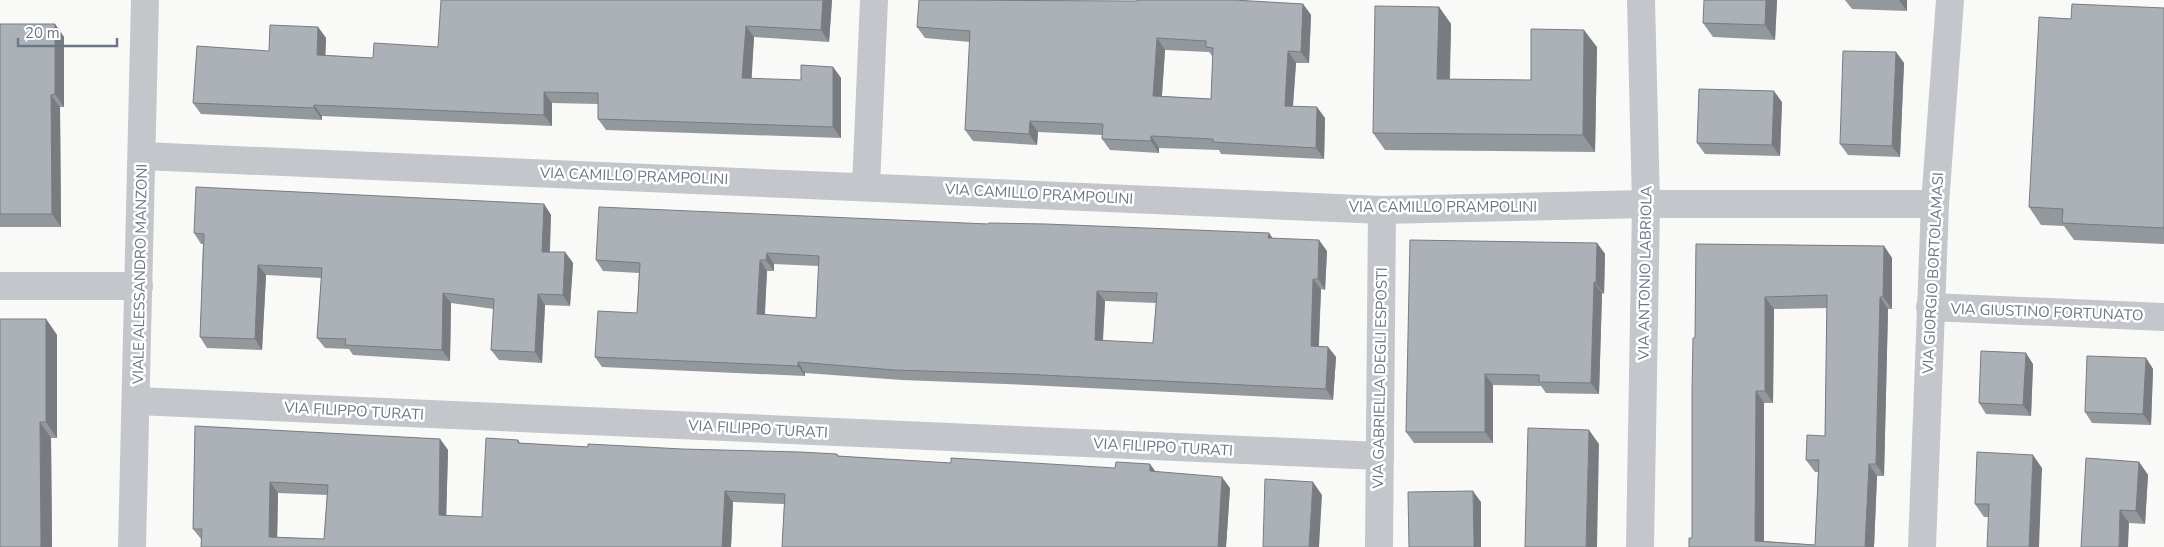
<svg xmlns="http://www.w3.org/2000/svg" width="2164" height="547" font-family="'Nunito Sans',sans-serif">
<rect width="100%" height="100%" fill="#f9f9f7"/>
<g fill="none" stroke-linecap="round" stroke-linejoin="round">
<g stroke="#c3c6ca" stroke-width="28">
<polyline points="143,156 1382,210 1646,204 1935,204"/>
<polyline points="866,186 874,0"/>
<polyline points="0,286 139,286"/>
<polyline points="1930,307 2164,317"/>
<polyline points="137,401 1380,456"/>
<polyline points="1379,547 1382,210"/>
<polyline points="1640,547 1646,204 1641,0"/>
<polyline points="1922,547 1935,204 1950,0"/>
</g>
<polyline stroke="#c3c6ca" stroke-width="28" points="132,547 145,0"/>
</g>
<g fill="#93989d" fill-rule="evenodd">
<polygon points="832,0 829,42 754,37 751,79 801,80 833,67 841,78 841,138 606,130 598,119 598,104 552,103 552,126 322,116 322,120 201,114 193,103 269,51 318,27 326,38 325,55 373,58 438,47"/>
<polygon points="1777,0 1775,40 1713,37 1703,23"/>
<polygon points="1845,0 1907,0 1907,11 1852,9"/>
<path d="M1137 1 1303 4 1311 15 1309 63H1296L1293 106 1325 118 1324 159 1221 154 1219 150 1159 148V153L1110 150 1102 139V135L1038 132 1037 145 973 141 965 130 970 42 925 38 917 27ZM1165 50 1209 52 1213 57 1211 99 1162 96Z"/>
<polygon points="1439,7 1451,24 1450,79 1531,80 1597,47 1595,152 1385,150 1373,133"/>
<polygon points="2164,8 2164,244 2074,240 2064,226 2041,225 2029,207 2071,19"/>
<polygon points="0,24 55,24 64,37 64,107 60,107 61,227 0,227"/>
<polygon points="1896,52 1904,63 1900,157 1848,155 1840,144"/>
<polygon points="1782,102 1780,156 1705,154 1697,143"/>
<polygon points="544,204 551,215 550,252 565,252 573,263 570,306 545,305 542,363 499,360 491,350 494,309 451,303 450,361 353,355 349,349 325,348 317,338 321,278 266,275 262,350 207,348 200,337 203,244 201,244 194,233"/>
<path d="M988 224 1269 233 1273 239 1327 251 1325 290 1321 289 1319 346 1328 347 1336 357 1333 400 1028 385 902 380 805 373V376L602 367 595 357 637 313 639 273 603 271 596 260ZM774 264 819 266 816 318 765 315 767 271H774ZM1105 301 1156 303 1153 343 1103 341Z"/>
<polygon points="1597,243 1605,254 1604,294 1602,293 1599,394 1546,393 1541,386 1493,385 1493,443 1414,443 1406,432"/>
<path d="M1696 244 1884 246 1892 258V309H1888L1884 476H1877L1874 547H1689L1692 538 1695 338ZM1827 308 1825 436 1806 460 1815 472H1818L1815 545 1764 541V403H1773L1774 309Z"/>
<polygon points="46,319 57,335 57,438 51,438 52,547 0,547"/>
<polygon points="2146,358 2153,369 2151,425 2092,423 2085,412"/>
<polygon points="2033,364 2031,416 1986,414 1979,403"/>
<path d="M195 426 440 439 448 450 446 516 482 517 518 440 520 443 588 447 837 454 839 456 951 463 1155 471 1230 488 1226 547H782L784 504 733 502 731 547H201V539L193 529ZM278 493 327 495 324 539 277 537Z"/>
<polygon points="2139,462 2148,475 2145,524 2129,523 2081,547"/>
<polygon points="2042,468 1989,517 1984,517 1975,504"/>
</g>
<g fill="#787c80">
<polygon points="823,0 832,0 829,42 821,30"/>
<polygon points="1766,0 1777,0 1775,40 1765,25"/>
<polygon points="1899,0 1907,0 1907,11"/>
<polygon points="1303,4 1311,15 1309,63 1301,52"/>
<polygon points="1439,7 1451,24 1449,96 1437,79"/>
<polygon points="55,24 64,37 64,107 55,94"/>
<polygon points="746,26 754,37 751,90 742,78"/>
<polygon points="318,27 326,38 325,66 317,55"/>
<polygon points="1584,30 1597,47 1595,152 1583,135"/>
<polygon points="1157,38 1165,50 1161,107 1153,96"/>
<polygon points="1288,51 1296,63 1292,117 1285,106"/>
<polygon points="1896,52 1904,63 1900,157 1892,146"/>
<polygon points="833,67 841,78 841,138 833,127"/>
<polygon points="1774,91 1782,102 1780,156 1772,145"/>
<polygon points="544,92 552,103 552,126 544,115"/>
<polygon points="51,95 60,107 61,227 52,214"/>
<polygon points="314,105 322,116 322,120 314,108"/>
<polygon points="1317,107 1325,118 1324,159 1316,148"/>
<polygon points="1030,121 1038,132 1037,145 1029,134"/>
<polygon points="1151,136 1159,148 1159,153 1151,141"/>
<polygon points="544,204 551,215 549,262 542,252"/>
<polygon points="1269,233 1276,243 1268,238"/>
<polygon points="1319,240 1327,251 1325,290 1318,279"/>
<polygon points="1597,243 1605,254 1604,294 1596,283"/>
<polygon points="1884,246 1892,258 1892,309 1883,297"/>
<polygon points="565,252 573,263 570,306 563,295"/>
<polygon points="767,253 774,264 774,271 766,260"/>
<polygon points="760,260 767,271 764,325 757,314"/>
<polygon points="258,265 266,275 262,350 255,339"/>
<polygon points="1313,279 1321,289 1318,356 1311,346"/>
<polygon points="1594,282 1602,293 1599,394 1591,383"/>
<polygon points="1097,291 1105,301 1102,351 1095,340"/>
<polygon points="443,293 451,303 450,361 442,350"/>
<polygon points="538,294 545,305 542,363 535,352"/>
<polygon points="1765,297 1774,309 1773,403 1765,391"/>
<polygon points="1880,297 1888,309 1884,476 1876,464"/>
<polygon points="46,319 57,335 57,438 46,422"/>
<polygon points="1328,347 1336,357 1333,400 1326,389"/>
<polygon points="2026,353 2033,364 2031,416 2023,405"/>
<polygon points="2146,358 2153,369 2151,425 2143,414"/>
<polygon points="798,362 805,373 805,376 798,366"/>
<polygon points="1485,374 1493,385 1493,443 1485,432"/>
<polygon points="1756,391 1764,403 1764,547 1755,541"/>
<polygon points="40,422 51,438 52,547 41,547"/>
<polygon points="1589,430 1599,444 1597,547 1586,547"/>
<polygon points="440,439 448,450 446,526 439,515"/>
<polygon points="2033,455 2042,468 2039,547 2029,547"/>
<polygon points="2139,462 2148,475 2145,524 2136,511"/>
<polygon points="1150,464 1158,475 1150,471"/>
<polygon points="1869,464 1877,476 1874,547 1865,547"/>
<polygon points="1222,477 1230,488 1226,547 1218,547"/>
<polygon points="270,482 278,493 277,547 269,537"/>
<polygon points="1313,482 1322,495 1319,547 1309,547"/>
<polygon points="725,491 733,502 731,547 722,547"/>
<polygon points="1473,491 1481,502 1481,547 1474,547"/>
<polygon points="2120,510 2129,523 2128,547 2119,547"/>
</g>
<g fill="#abb1b7" stroke="#787c80" fill-rule="evenodd">
<polygon points="441,0 823,0 821,30 746,26 742,78 801,80 801,65 833,67 833,127 598,119 598,93 544,92 544,115 314,105 314,108 193,103 197,46 269,51 270,25 318,27 317,55 373,58 374,43 438,47"/>
<path d="M919 0 1137 1V0H1234L1303 4 1301 52 1288 51 1285 106 1317 107 1316 148 1213 142V139L1151 136V141L1102 139 1103 124 1030 121 1029 134 965 130 970 31 917 27ZM1157 38 1206 41V47L1213 48 1211 99 1153 96Z"/>
<polygon points="1704,0 1766,0 1765,25 1703,23"/>
<polygon points="2072,4 2164,8 2164,228 2062,223 2063,209 2029,207 2039,17 2071,19"/>
<polygon points="1375,6 1439,7 1437,79 1531,80 1531,29 1584,30 1583,135 1373,133"/>
<polygon points="0,24 55,24 55,94 51,95 52,214 0,214"/>
<polygon points="1843,51 1896,52 1892,146 1840,144"/>
<polygon points="1699,89 1774,91 1772,145 1697,143"/>
<polygon points="196,187 544,204 542,252 565,252 563,295 538,294 535,352 491,350 494,299 443,293 442,350 345,345 346,339 317,338 322,268 258,265 255,339 200,337 204,234 194,233"/>
<path d="M599 207 988 224 989 223 1046 224 1269 233 1268 238 1319 240 1318 279H1313L1311 346 1328 347 1326 389 1021 374 894 370 798 362V366L595 357 598 311 637 313 640 263 596 260ZM767 253 819 256 816 318 757 314 760 260H766ZM1097 291 1157 293 1153 343 1095 340Z"/>
<polygon points="1410,240 1597,243 1596,283 1594,282 1591,383 1539,382 1539,375 1485,374 1485,432 1406,432"/>
<path d="M1696 244 1884 246 1883 297H1880L1876 464H1869L1865 547H1689V538H1692V390L1693 338H1695ZM1827 295 1825 436 1807 435 1806 460H1819L1815 545 1755 541 1756 391H1765V297Z"/>
<polygon points="0,319 46,319 46,422 40,422 41,547 0,547"/>
<polygon points="1981,351 2026,353 2023,405 1979,403"/>
<polygon points="2087,356 2146,358 2143,414 2085,412"/>
<path d="M195 426 440 439 439 515 482 517 486 438 518 440V443L588 447V444L682 449 800 452 837 454V456L951 463V458L1115 468 1116 462 1150 464V471L1222 477 1218 547H782L785 494 725 491 722 547H201L202 529H193ZM270 482 328 485 324 539 269 537Z"/>
<polygon points="1528,428 1589,430 1586,547 1525,547"/>
<polygon points="1977,452 2033,455 2029,547 1987,547 1989,504 1975,504"/>
<polygon points="2086,458 2139,462 2136,511 2120,510 2119,547 2081,547"/>
<polygon points="1265,479 1313,482 1309,547 1263,547"/>
<polygon points="1473,491 1474,547 1409,547 1408,492"/>
</g>
<g text-anchor="middle" stroke-width="5" stroke-linejoin="round" paint-order="stroke">
<g font-size="15" fill="#6b7786" stroke="#fff">
<text transform="translate(634 176) rotate(2)" y="5">VIA CAMILLO PRAMPOLINI</text>
<text transform="translate(1039 194) rotate(3)" y="5">VIA CAMILLO PRAMPOLINI</text>
<text x="1443" y="212">VIA CAMILLO PRAMPOLINI</text>
<text transform="translate(1645 273) rotate(-89)" y="5">VIA ANTONIO LABRIOLA</text>
<text transform="translate(1933 273) rotate(-87)" y="5">VIA GIORGIO BORTOLAMASI</text>
<text transform="translate(140 274) rotate(-89)" y="5">VIALE ALESSANDRO MANZONI</text>
<text transform="translate(2047 312) rotate(2)" y="5">VIA GIUSTINO FORTUNATO</text>
<text transform="translate(1380 378) rotate(-89)" y="5">VIA GABRIELLA DEGLI ESPOSTI</text>
<text transform="translate(354 411) rotate(3)" y="5">VIA FILIPPO TURATI</text>
<text transform="translate(758 429) rotate(3)" y="5">VIA FILIPPO TURATI</text>
<text transform="translate(1163 447) rotate(3)" y="5">VIA FILIPPO TURATI</text>
</g>
</g>
<path d="M18 38v8h99v-8" fill="none" stroke="#6b7786" stroke-width="2.5"/>
<text x="25" y="38" font-size="15" fill="#6b7786" stroke="#ffffff" stroke-width="4" paint-order="stroke">20 m</text>
</svg>
